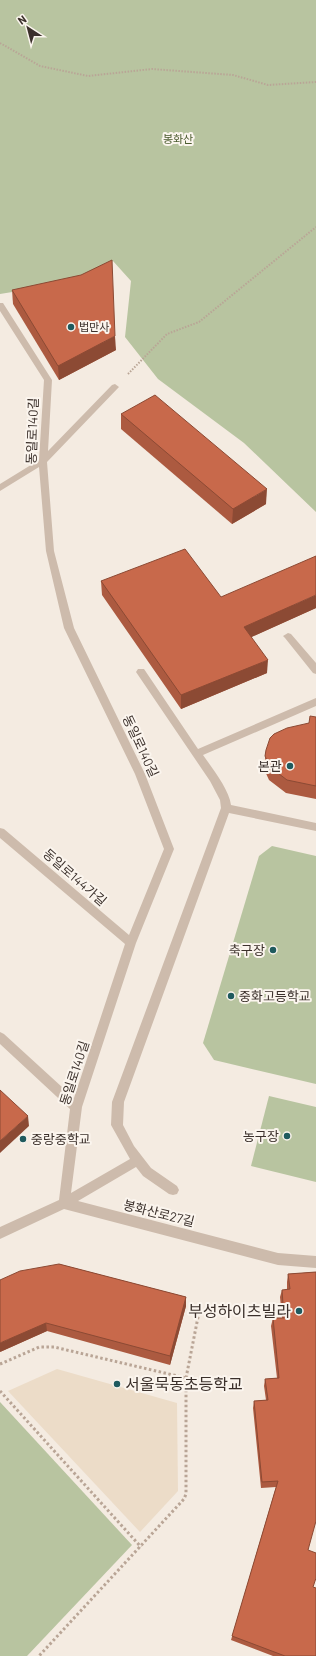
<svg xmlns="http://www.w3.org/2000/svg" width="316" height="1656" font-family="Barlow,'Noto Sans KR',sans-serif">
<rect width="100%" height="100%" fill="#f4ebe1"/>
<g fill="#b8c4a0">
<polygon points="0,0 316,0 316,512 244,443 158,379 125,337 131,281 113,261 74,282 0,294"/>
<polygon points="272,846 316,856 316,1084 214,1060 203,1043 259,856"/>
<polygon points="269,1096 316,1107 316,1182 251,1166"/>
<polygon points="0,1402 132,1545 27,1656 0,1656"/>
</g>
<polygon fill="#ecdcc8" points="57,1369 177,1403 178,1491 140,1532 8,1391"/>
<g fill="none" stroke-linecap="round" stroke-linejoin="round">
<g stroke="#b9a596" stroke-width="2" stroke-dasharray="1.5 1.5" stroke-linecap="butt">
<polyline points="0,43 40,66 88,76 152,69 233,75 268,85 316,82"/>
<polyline points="128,374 167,334 199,322 316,227"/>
</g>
<g stroke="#b9a596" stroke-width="3" stroke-dasharray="2.5 2.5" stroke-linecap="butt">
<polyline points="0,1364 39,1347 54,1347 186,1378 186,1494 184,1499 39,1656"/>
<polyline points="186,1378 200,1307"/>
<polyline points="0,1391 141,1547"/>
</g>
<g fill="#cdbbac" fill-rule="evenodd">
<path d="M0 303H3L52 380 48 451 112 385 115 384 119 387 47 462 54 551 74 628 145 774 174 849 136 943 82 1107 71 1193 130 1159 111 1125 112 1102 221 808 220 800 210 781 136 672 138 669H144L198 749 316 698V706L203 755C212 768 229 789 231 805L316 823V831L229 813 124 1102 123 1125 134 1146 151 1168 177 1186 179 1190 177 1194 173 1195 169 1194 143 1176 136 1167 78 1201 278 1253 316 1256V1268L278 1265 64 1209 0 1239V1227L59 1200 70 1109 0 1044V1032L4 1034 74 1098 125 944 0 838V828L4 829 129 935 164 849 135 774 64 628 46 551 39 467 0 491V484L39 460 44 380 0 311Z"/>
<polygon points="288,633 291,634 316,663 316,674 313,673 285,638 283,636"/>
</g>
</g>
<g fill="#ac5a40">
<polygon points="12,290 116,350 59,380 13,304"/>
<polygon points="121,414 266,504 232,524 121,429"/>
<polygon points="101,581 221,597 316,608 251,637 267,673 181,709 102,595"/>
<polygon points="316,717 316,799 286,793 269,780 264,769 266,750 309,723"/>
<polygon points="59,1264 186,1297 186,1306 170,1365 47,1331 0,1352"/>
<polygon points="316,1272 308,1550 313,1587 316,1656 273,1656 231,1640 276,1487 261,1488 253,1408 254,1401 266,1400 264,1386 265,1379 277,1378 271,1326 273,1318 282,1318 280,1297 282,1290 287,1290 287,1282 288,1274"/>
</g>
<g fill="#8c4a34">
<polygon points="115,336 116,350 59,380 58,366"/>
<polygon points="267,489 266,504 232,524 233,509"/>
<polygon points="316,595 316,608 243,641 244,627"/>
<polygon points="268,660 267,673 181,709 181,695"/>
<polygon points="28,1116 29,1126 0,1153 0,1141"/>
<polygon points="186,1297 186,1306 170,1365 170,1356"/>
<polygon points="46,1323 47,1331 0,1352 0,1343"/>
</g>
<g fill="#c8694b" stroke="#8c4a34">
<polygon points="112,260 115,336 58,366 12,290 81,275"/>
<polygon points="155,395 267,489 233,509 121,414"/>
<polygon points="185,549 221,597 316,556 316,595 244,627 268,660 181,695 101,581"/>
<polygon points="310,716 316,717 316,786 287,780 270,767 265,756 266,750 270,738 274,734 287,728 309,723"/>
<polygon points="0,1090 28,1116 0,1141"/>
<polygon points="59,1264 186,1297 170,1356 46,1323 0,1343 0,1280 20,1271"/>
<polygon points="316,1272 316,1521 308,1550 316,1553 316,1578 313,1587 316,1588 316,1656 285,1656 232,1636 278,1481 262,1482 254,1401 268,1400 265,1379 279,1378 273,1318 284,1318 282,1290 290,1289 288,1274"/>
</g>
<g fill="#1f5a5e" stroke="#fbf5ee" stroke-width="1.5">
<circle cx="71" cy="327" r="4"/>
<circle cx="290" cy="766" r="4"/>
<circle cx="273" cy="950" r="4"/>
<circle cx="231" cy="996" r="4"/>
<circle cx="287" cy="1136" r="4"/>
<circle cx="23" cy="1139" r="4"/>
<circle cx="299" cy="1311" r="4"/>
<circle cx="117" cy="1384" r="4"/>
</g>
<g text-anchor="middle" stroke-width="4" stroke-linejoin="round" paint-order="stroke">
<g font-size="11" fill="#4a5a2e" stroke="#fbf5ee">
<text x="178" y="143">봉화산</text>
</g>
<g font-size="11" fill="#3b302b" stroke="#fbf5ee" text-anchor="start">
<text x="79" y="331">법만사</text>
</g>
<g font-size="13" fill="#3b302b" stroke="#fbf5ee">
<text transform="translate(32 431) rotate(-88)" y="5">동일로140길</text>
<text transform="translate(141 746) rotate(65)" y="5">동일로140길</text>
<text transform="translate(75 877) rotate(41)" y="5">동일로144가길</text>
<text transform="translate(74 1073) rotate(-72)" y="5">동일로140길</text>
<text transform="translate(159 1213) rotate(14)" y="5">봉화산로27길</text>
</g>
<g font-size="13" fill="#3b302b" stroke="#fbf5ee" text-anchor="end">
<text x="282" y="771">본관</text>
<text x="265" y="955">축구장</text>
<text x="239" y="1001" text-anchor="start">중화고등학교</text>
<text x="279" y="1141">농구장</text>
<text x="31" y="1144" text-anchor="start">중랑중학교</text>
</g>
<g font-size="16" fill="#3b302b" stroke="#fbf5ee" text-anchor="end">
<text x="291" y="1317">부성하이츠빌라</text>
<text x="125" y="1390" text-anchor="start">서울묵동초등학교</text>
</g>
</g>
<g transform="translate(28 28) rotate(324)" stroke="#fbf5ee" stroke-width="3" paint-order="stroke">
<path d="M0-3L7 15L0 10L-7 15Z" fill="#3b302b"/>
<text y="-6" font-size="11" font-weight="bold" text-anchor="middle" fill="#3b302b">N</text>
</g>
</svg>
